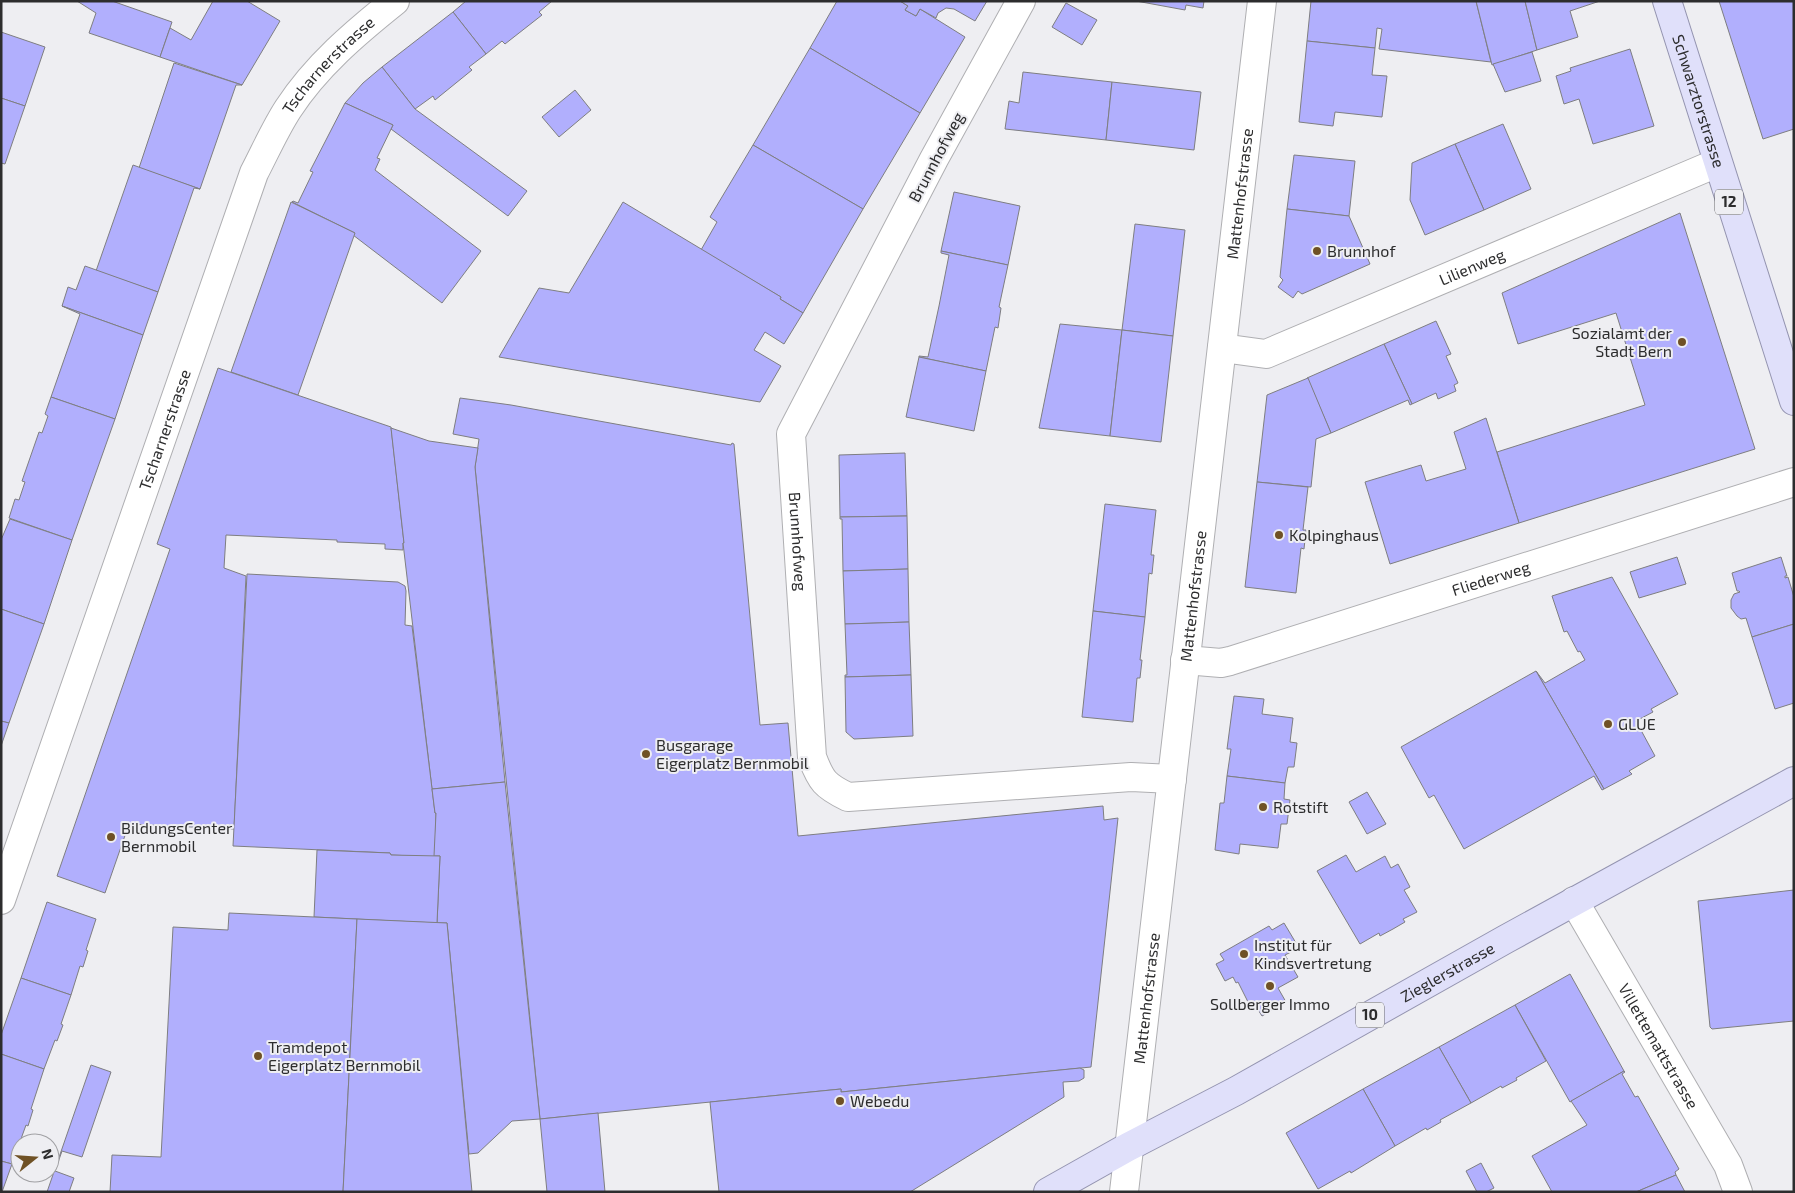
<svg xmlns="http://www.w3.org/2000/svg" width="1795" height="1193" font-family="'Exo 2',sans-serif">
<rect width="100%" height="100%" fill="#eeeef2"/>
<g fill="#b1affd" stroke="#7e7e81">
<polygon points="77,1 112,1 172,22 160,57 89,33 96,13"/>
<polygon points="213,1 247,1 280,21 242,85 160,57 170,28 191,40"/>
<polygon points="466,1 552,1 539,12 542,15 505,44 502,41 486,54 453,12"/>
<polygon points="837,1 900,1 908,6 905,10 916,16 920,9 965,37 920,113 810,48"/>
<polygon points="900,1 987,1 975,21 954,9 946,8 938,13 936,18 920,9 916,16 905,10 908,6"/>
<polygon points="1136,1 1204,1 1203,8 1186,5 1185,10"/>
<polygon points="1311,1 1476,1 1491,62 1379,49 1382,29 1377,28 1375,48 1307,41"/>
<polygon points="1476,1 1525,1 1537,50 1492,65"/>
<polygon points="1525,1 1600,1 1570,11 1578,37 1537,50"/>
<polygon points="1719,1 1794,1 1794,129 1763,139"/>
<polygon points="1066,3 1097,20 1082,45 1052,27"/>
<polygon points="453,12 486,54 469,67 472,70 435,100 433,96 415,109 382,67"/>
<polygon points="1,32 45,47 25,106 1,98"/>
<polygon points="1307,41 1375,48 1372,75 1387,76 1382,117 1335,112 1333,126 1299,122"/>
<polygon points="810,48 920,113 863,209 753,145"/>
<polygon points="1630,49 1654,126 1593,144 1579,99 1564,104 1556,76 1571,71 1570,68"/>
<polygon points="1532,52 1541,81 1505,92 1493,64"/>
<polygon points="174,63 242,85 236,85 200,189 139,168"/>
<polygon points="382,67 415,109 527,191 508,216 391,129 393,125 345,103 363,83"/>
<polygon points="1023,72 1112,82 1106,140 1005,129 1009,101 1019,103"/>
<polygon points="1112,82 1201,92 1194,150 1106,140"/>
<polygon points="575,90 591,110 559,137 542,117"/>
<polygon points="1,98 25,106 5,164 1,163"/>
<polygon points="345,103 393,125 377,158 380,159 375,170 481,251 442,303 353,235 355,233 292,202 293,201 298,203 313,172 310,171"/>
<polygon points="1503,124 1531,189 1484,210 1455,144"/>
<polygon points="1455,144 1484,210 1425,235 1410,200 1412,163"/>
<polygon points="753,145 863,209 803,313 780,299 781,297 701,250 717,222 710,217"/>
<polygon points="1294,155 1355,161 1349,216 1287,209"/>
<polygon points="133,165 200,189 194,188 158,292 96,271"/>
<polygon points="954,192 1020,206 1008,265 941,251"/>
<polygon points="291,202 355,233 298,395 231,372"/>
<polygon points="623,202 781,297 780,299 803,313 784,344 765,332 754,350 781,366 760,402 499,357 539,288 569,293"/>
<polygon points="1287,209 1349,216 1370,264 1302,294 1298,291 1293,298 1278,287 1283,280 1280,277"/>
<polygon points="1680,213 1755,449 1519,523 1497,452 1645,405 1616,313 1518,344 1502,293"/>
<polygon points="1135,224 1185,230 1173,336 1122,330"/>
<polygon points="941,251 1008,265 999,307 1001,308 998,328 995,327 986,371 919,357 919,356 928,357 939,306 949,255 941,253"/>
<polygon points="85,266 158,292 143,335 62,306 68,287 76,290"/>
<polygon points="62,306 143,335 115,419 51,397 80,314"/>
<polygon points="1436,321 1451,354 1446,356 1458,383 1454,385 1456,391 1438,399 1436,393 1412,404 1384,344"/>
<polygon points="1060,324 1122,330 1110,436 1039,428"/>
<polygon points="1122,330 1173,336 1161,442 1110,436"/>
<polygon points="1384,344 1412,404 1410,405 1408,400 1331,433 1307,378"/>
<polygon points="919,357 986,371 974,431 906,417"/>
<polygon points="218,368 391,427 404,543 403,543 403,550 385,549 385,544 337,542 337,540 226,535 224,568 246,576 234,829 129,824 105,893 57,876 170,549 157,544"/>
<polygon points="1308,378 1331,433 1316,439 1311,487 1257,482 1267,395"/>
<polygon points="51,397 115,419 72,540 9,518 15,499 19,500 25,482 22,481 39,432 42,433 48,416 45,414"/>
<polygon points="460,398 511,405 731,445 732,443 734,444 760,725 788,723 798,836 1103,806 1104,820 1118,818 1091,1067 841,1092 841,1089 540,1119 475,467 479,439 453,434"/>
<polygon points="1486,418 1519,523 1390,564 1365,482 1421,465 1426,481 1466,469 1454,432"/>
<polygon points="391,428 429,441 478,448 475,467 505,782 432,789 403,543 404,543"/>
<polygon points="905,453 907,516 840,517 839,455"/>
<polygon points="1257,482 1308,487 1303,530 1306,530 1304,549 1301,548 1296,593 1245,587"/>
<polygon points="1105,504 1156,510 1151,555 1154,555 1153,564 1152,574 1149,573 1145,617 1093,611"/>
<polygon points="907,516 908,569 843,571 842,519 840,519 840,517"/>
<polygon points="10,519 72,540 44,624 1,609 1,540"/>
<polygon points="1677,557 1686,584 1639,598 1630,572"/>
<polygon points="1781,557 1787,576 1785,576 1785,578 1788,577 1794,597 1794,624 1752,637 1746,618 1741,619 1737,616 1731,608 1731,600 1734,594 1740,592 1739,591 1737,591 1732,573"/>
<polygon points="908,569 909,622 845,624 843,571"/>
<polygon points="247,574 398,582 405,586 406,591 405,625 412,626 435,813 436,813 435,857 391,855 390,853 233,846"/>
<polygon points="1612,577 1678,694 1651,709 1653,712 1636,721 1655,756 1629,771 1632,774 1604,789 1536,671 1545,683 1585,660 1580,651 1578,652 1567,631 1564,632 1552,596"/>
<polygon points="1,609 44,624 9,723 1,721"/>
<polygon points="1093,611 1145,617 1140,660 1142,660 1140,678 1137,678 1133,722 1082,717"/>
<polygon points="909,622 911,675 845,677 845,675 847,675 845,624"/>
<polygon points="1794,624 1794,703 1775,709 1752,637"/>
<polygon points="1536,671 1604,789 1602,790 1594,776 1464,849 1434,795 1429,798 1401,747"/>
<polygon points="911,675 913,736 854,739 846,732 845,677"/>
<polygon points="1234,696 1264,699 1262,714 1293,718 1290,742 1297,743 1294,767 1288,767 1285,783 1227,776 1231,749 1227,749"/>
<polygon points="1,721 9,723 1,746"/>
<polygon points="1227,776 1285,783 1284,799 1290,800 1287,824 1281,824 1278,848 1240,844 1239,854 1215,850 1220,803 1224,803"/>
<polygon points="505,782 540,1119 512,1121 478,1153 469,1154 447,923 437,923 440,856 434,856 436,813 435,813 432,789"/>
<polygon points="1367,792 1386,824 1367,834 1349,802"/>
<polygon points="317,850 390,853 391,855 440,856 437,923 314,917"/>
<polygon points="1346,855 1356,872 1385,856 1391,868 1398,864 1410,887 1404,890 1417,912 1403,919 1405,922 1393,929 1380,936 1379,933 1360,944 1317,871"/>
<polygon points="1794,890 1794,1021 1712,1029 1710,1027 1698,901"/>
<polygon points="47,902 96,919 86,950 88,951 83,967 80,966 71,995 21,978"/>
<polygon points="229,913 357,919 343,1192 110,1192 112,1155 161,1157 173,927 228,930"/>
<polygon points="357,919 447,923 472,1192 343,1192"/>
<polygon points="1284,923 1299,948 1285,955 1298,977 1278,988 1286,1002 1262,1016 1253,1002 1249,1004 1238,982 1236,983 1233,977 1225,981 1216,964 1224,960 1220,954 1269,926 1272,930"/>
<polygon points="1570,974 1624,1071 1570,1102 1515,1005"/>
<polygon points="21,978 71,995 61,1024 63,1025 57,1041 55,1040 44,1069 1,1054 1,1035"/>
<polygon points="1515,1005 1546,1061 1516,1078 1517,1080 1502,1088 1501,1086 1471,1103 1439,1047"/>
<polygon points="1439,1047 1471,1103 1440,1120 1441,1122 1427,1130 1426,1128 1395,1146 1363,1089"/>
<polygon points="1,1054 44,1069 31,1109 33,1110 28,1126 26,1125 12,1164 1,1161"/>
<polygon points="91,1065 111,1072 82,1157 62,1151 55,1171 74,1178 69,1192 47,1192"/>
<polygon points="1080,1068 1084,1070 1084,1078 1079,1081 1063,1082 1064,1097 910,1192 719,1192 710,1102 841,1089 841,1092"/>
<polygon points="1624,1071 1625,1072 1622,1074 1635,1097 1638,1096 1679,1169 1675,1172 1676,1175 1636,1192 1552,1192 1532,1156 1587,1125 1571,1101"/>
<polygon points="1363,1089 1395,1146 1351,1173 1350,1171 1318,1189 1286,1133"/>
<polygon points="598,1113 605,1192 547,1192 540,1119"/>
<polygon points="1,1161 12,1164 2,1192 1,1192"/>
<polygon points="1481,1163 1494,1188 1486,1192 1477,1192 1466,1171"/>
<polygon points="1676,1175 1685,1192 1636,1192"/>
</g>
<g fill="none" stroke-linecap="round" stroke-linejoin="round">
<g stroke="#afafb2" stroke-width="30">
<g id="minor">
<path id="s1" d="M1021 1 934 159 791 434 812 757C821 781 825 786 848 797L1131 777 1172 779"/>
<path id="s2" d="M1222 348 1266 354 1717 163"/>
<path id="s3" d="M1185 660 1221 663 1230 661 1794 482"/>
<path id="s4" d="M1 900 254 173C265 152 275 129 288 109 316 66 355 33 395 1"/>
<path id="s5" d="M1574 901 1728 1165 1738 1192"/>
<path id="s6" d="M1124 1192 1262 1"/>
</g>
</g>
<g stroke="#9494b0" stroke-width="30">
<g id="primary">
<path id="s7" d="M1667 1 1794 401"/>
<path id="s8" d="M1048 1192 1128 1147 1236 1091 1506 939 1794 781"/>
</g>
</g>
<use href="#minor" stroke="#fff" stroke-width="28"/>
<use href="#primary" stroke="#e0e0fa" stroke-width="28"/>
</g>
<g fill="#6f5125" stroke="#eeeef2" stroke-width="2">
<circle cx="1317" cy="251" r="5"/>
<circle cx="1682" cy="342" r="5"/>
<circle cx="1279" cy="535" r="5"/>
<circle cx="1608" cy="724" r="5"/>
<circle cx="646" cy="754" r="5"/>
<circle cx="1263" cy="807" r="5"/>
<circle cx="111" cy="837" r="5"/>
<circle cx="1244" cy="954" r="5"/>
<circle cx="1270" cy="986" r="5"/>
<circle cx="258" cy="1056" r="5"/>
<circle cx="840" cy="1101" r="5"/>
</g>
<g text-anchor="middle" stroke-width="4" stroke-linejoin="round" paint-order="stroke">
<g fill="#eeeef2" stroke="#676769" stroke-width="1">
<rect x="1715" y="189.5" width="28" height="25" rx="4"/>
<rect x="1356" y="1002.5" width="28" height="25" rx="4"/>
</g>
<g font-size="15" font-weight="bold" fill="#2d2d2e">
<text x="1729" y="207">12</text>
<text x="1370" y="1020">10</text>
</g>
<g font-size="16" fill="#2d2d2e" stroke="#eeeef2">
<text dy="6" stroke="none"><textPath href="#s4" startOffset="902">Tscharnerstrasse</textPath></text>
<text dy="6" stroke="none"><textPath href="#s7" startOffset="105">Schwarztorstrasse</textPath></text>
<text transform="translate(936 157) rotate(-62)" y="6">Brunnhofweg</text>
<text dy="6" stroke="none"><textPath href="#s6" startOffset="1005">Mattenhofstrasse</textPath></text>
<text dy="6" stroke="none"><textPath href="#s2" startOffset="268">Lilienweg</textPath></text>
<text dy="6" stroke="none"><textPath href="#s4" startOffset="498">Tscharnerstrasse</textPath></text>
<text dy="6" stroke="none"><textPath href="#s1" startOffset="598">Brunnhofweg</textPath></text>
<text dy="6" stroke="none"><textPath href="#s3" startOffset="319">Fliederweg</textPath></text>
<text dy="6" stroke="none"><textPath href="#s6" startOffset="600">Mattenhofstrasse</textPath></text>
<text dy="6" stroke="none"><textPath href="#s8" startOffset="456">Zieglerstrasse</textPath></text>
<text dy="6" stroke="none"><textPath href="#s6" startOffset="195">Mattenhofstrasse</textPath></text>
<text dy="6" stroke="none"><textPath href="#s5" startOffset="168">Villettemattstrasse</textPath></text>
</g>
<g font-size="16" fill="#2d2d2e" stroke="#eeeef2" text-anchor="start">
<text x="1327" y="257">Brunnhof</text>
<text x="1672" y="339" text-anchor="end">Sozialamt der<tspan x="1672" dy="18">Stadt Bern</tspan></text>
<text x="1289" y="541">Kolpinghaus</text>
<text x="1618" y="730">GLUE</text>
<text x="656" y="751">Busgarage<tspan x="656" dy="18">Eigerplatz Bernmobil</tspan></text>
<text x="1273" y="813">Rotstift</text>
<text x="121" y="834">BildungsCenter<tspan x="121" dy="18">Bernmobil</tspan></text>
<text x="1254" y="951">Institut für<tspan x="1254" dy="18">Kindsvertretung</tspan></text>
<text x="1270" y="1010" text-anchor="middle">Sollberger Immo</text>
<text x="268" y="1053">Tramdepot<tspan x="268" dy="18">Eigerplatz Bernmobil</tspan></text>
<text x="850" y="1107">Webedu</text>
</g>
</g>
<rect width="1795" height="1193" fill="none" stroke="#2d2d2e" stroke-width="5"/>
<g transform="translate(35 1158) rotate(73)"><circle r="24" fill="#eeeef2" stroke="#a1a1a4"/>
<path d="M0-4L9 19L0 12L-9 19Z" fill="#6f5125"/>
<text y="-8" font-size="14" font-weight="bold" text-anchor="middle" fill="#2d2d2e">N</text>
</g>
</svg>
